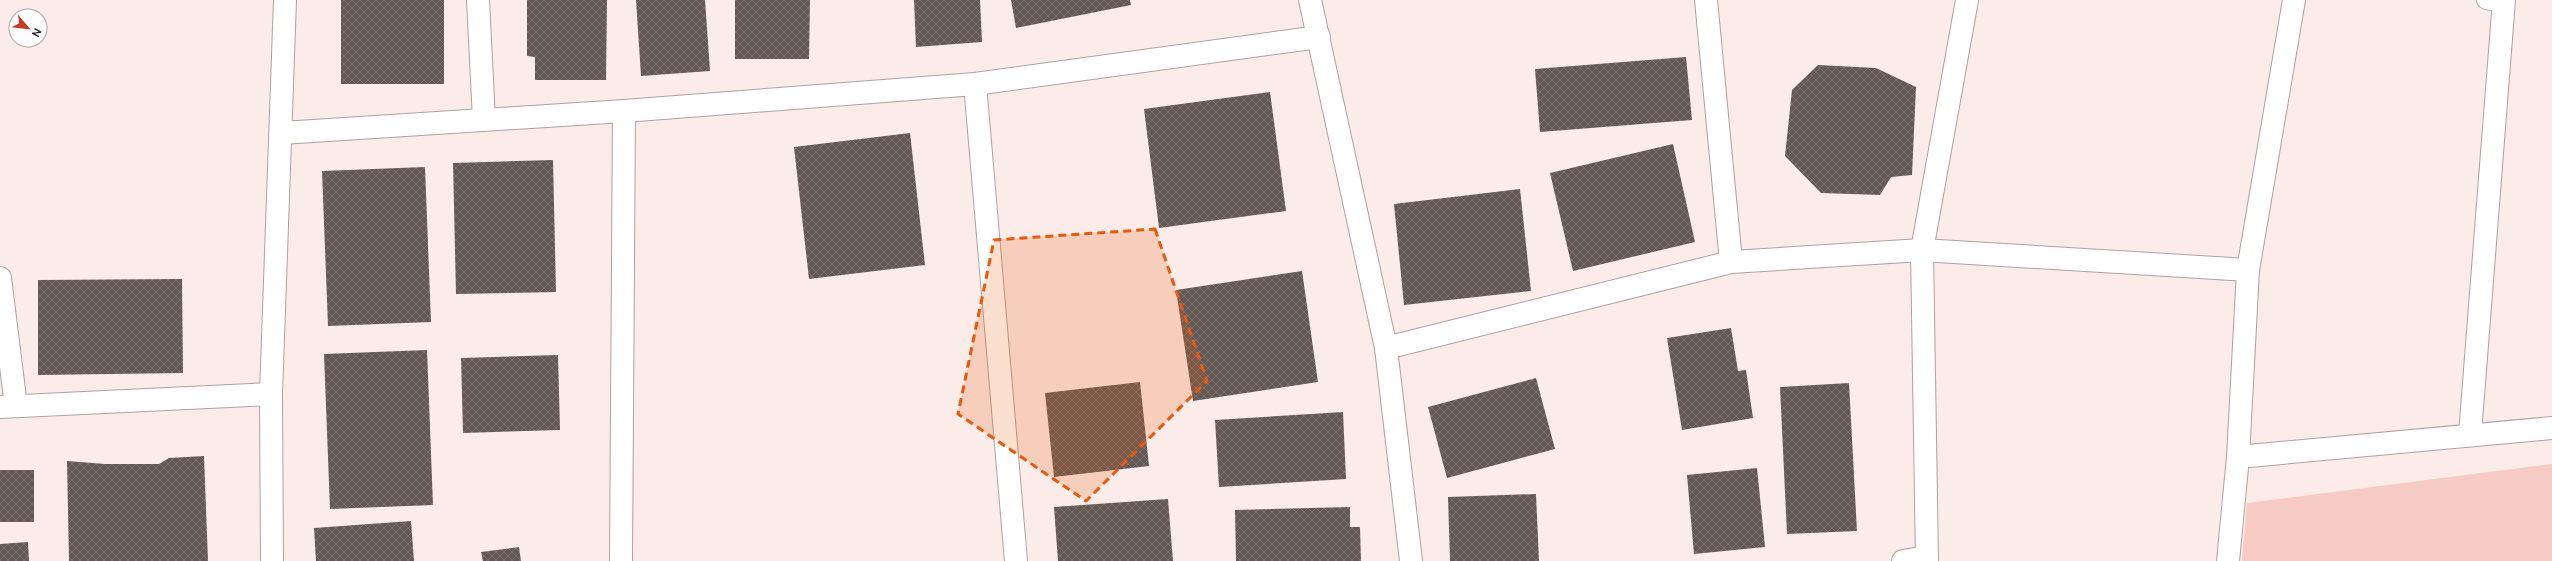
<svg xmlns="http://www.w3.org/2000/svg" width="2552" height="561" font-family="Ubuntu,sans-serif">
<defs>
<pattern id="building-cross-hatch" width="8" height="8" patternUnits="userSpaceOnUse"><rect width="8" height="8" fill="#645855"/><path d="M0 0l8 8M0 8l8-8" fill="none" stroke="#7b726f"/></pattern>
</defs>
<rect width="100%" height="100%" fill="#fcece9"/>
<polygon fill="#f6cbc3" points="2552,464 2552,561 2242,561 2247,503"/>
<g fill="url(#building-cross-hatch)">
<rect x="341" y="0" width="103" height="84"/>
<polygon points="527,0 607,0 606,80 535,80 535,57 527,56"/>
<polygon points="636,0 705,0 710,71 641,76"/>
<polygon points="735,0 810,0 809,59 735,59"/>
<polygon points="914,0 980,0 982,42 916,47"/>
<polygon points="1011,0 1130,0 1131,5 1016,28"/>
<polygon points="1686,57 1692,120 1540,132 1535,69"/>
<polygon points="1818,65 1876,68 1916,87 1912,175 1891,177 1880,195 1821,193 1785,156 1792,90"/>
<polygon points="1270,92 1286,211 1159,228 1144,109"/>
<polygon points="910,133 925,265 809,279 794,147"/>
<polygon points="1673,144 1695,242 1573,271 1550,173"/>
<polygon points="553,160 556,292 456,294 453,163"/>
<polygon points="425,167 431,322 328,326 322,171"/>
<polygon points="1520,189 1531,291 1404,305 1394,204"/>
<polygon points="1302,271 1318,382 1193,401 1176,290"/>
<polygon points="182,279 183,373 38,375 38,280"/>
<polygon points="1731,328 1738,371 1746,370 1753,418 1682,430 1667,338"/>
<polygon points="427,350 433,505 330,509 324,354"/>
<polygon points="558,355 560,430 463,433 461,358"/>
<polygon points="1536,378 1555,449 1447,478 1428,407"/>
<polygon points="1140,382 1149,466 1054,477 1045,393"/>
<polygon points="1849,383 1857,531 1787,534 1780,387"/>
<polygon points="1343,412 1346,479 1219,487 1215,420"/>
<polygon points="204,456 208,561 69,561 67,461 105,464 159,464 169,458"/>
<polygon points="1757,468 1765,547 1694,554 1687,475"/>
<rect x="0" y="470" width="34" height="52"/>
<polygon points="1536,494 1539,561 1450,561 1448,497"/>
<polygon points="1168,499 1173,561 1058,561 1054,507"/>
<polygon points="1350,507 1350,527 1360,527 1361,561 1236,561 1235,510"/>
<polygon points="411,521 414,561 316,561 314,528"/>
<polygon points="28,542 29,561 0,561 0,544"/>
<polygon points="519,547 521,561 483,561 481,552"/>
</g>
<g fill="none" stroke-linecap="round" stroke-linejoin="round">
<g stroke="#afa19e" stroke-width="20">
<polyline id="lane" points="2486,0 2504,3"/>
</g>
<g stroke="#afa19e" stroke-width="24">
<g id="street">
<polyline points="478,0 484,120"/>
<polyline points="1310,0 1386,348 1411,561"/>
<polyline points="1706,0 1731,262"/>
<polyline points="975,84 1016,561"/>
<polyline points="282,133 624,111 975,84 1319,37"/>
<polyline points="0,278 16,406"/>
<polyline points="1386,348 1731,262 1922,250 2248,270"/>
<polyline points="0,407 271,394"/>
<polyline points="2470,434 2504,0"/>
<polyline points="2238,457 2552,428"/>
<polyline points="621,561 624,111"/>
<polyline points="1903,561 1927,557"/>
<polyline points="1927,561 1922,250 1967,0"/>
<polyline points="2228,561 2238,457 2248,270 2294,0"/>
</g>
</g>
<g stroke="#afa19e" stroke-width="24">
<polyline id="secondary" points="272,561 271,394 285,0"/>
</g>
<use href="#lane" stroke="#fff" stroke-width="18"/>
<use href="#street" stroke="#fff" stroke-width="22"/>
<use href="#secondary" stroke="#fff" stroke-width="22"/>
</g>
<path fill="#e8590c" fill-opacity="0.2" stroke="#e8590c" stroke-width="3" stroke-dasharray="8 5" stroke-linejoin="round" d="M1155 229 1207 381 1086 501 958 414 994 240Z"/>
<g transform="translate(28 28) rotate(118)"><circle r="19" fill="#fdfdfd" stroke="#a9a7a7"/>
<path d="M0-3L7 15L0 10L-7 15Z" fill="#c63a25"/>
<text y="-6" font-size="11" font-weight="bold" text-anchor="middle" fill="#2b2625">N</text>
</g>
</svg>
